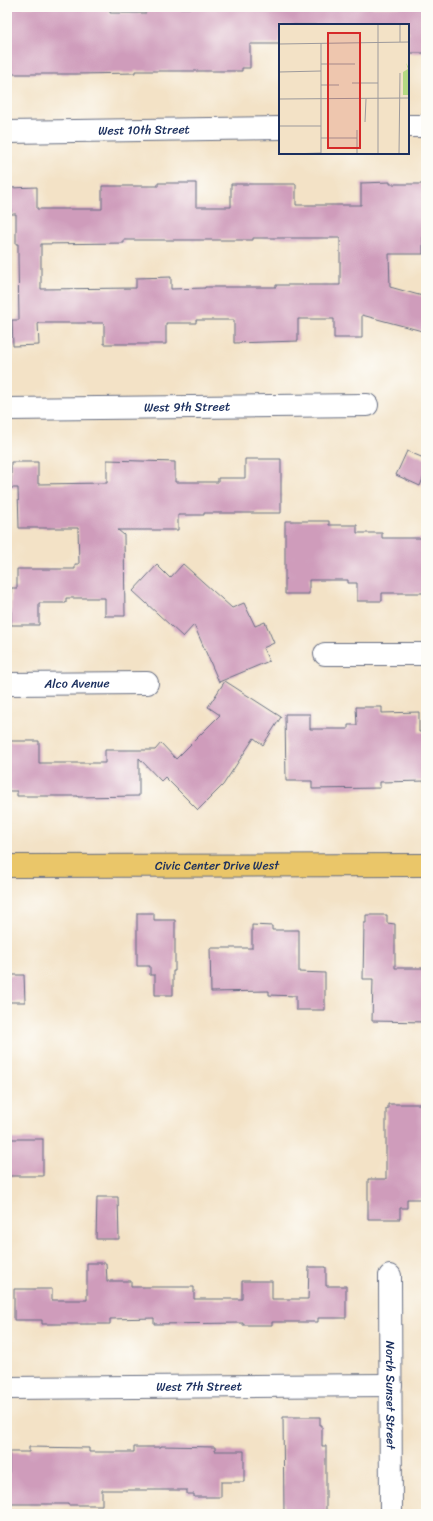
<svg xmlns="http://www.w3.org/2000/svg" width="433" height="1521" font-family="Sriracha,sans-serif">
<rect width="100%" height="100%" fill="#fdfcf7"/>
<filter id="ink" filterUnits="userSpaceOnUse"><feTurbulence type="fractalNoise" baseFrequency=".025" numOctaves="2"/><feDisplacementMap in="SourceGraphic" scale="8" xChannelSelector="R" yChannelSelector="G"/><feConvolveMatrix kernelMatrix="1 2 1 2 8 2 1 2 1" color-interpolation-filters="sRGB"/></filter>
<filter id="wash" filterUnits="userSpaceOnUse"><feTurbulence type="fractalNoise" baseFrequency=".012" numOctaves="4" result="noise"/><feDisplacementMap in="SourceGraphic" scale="16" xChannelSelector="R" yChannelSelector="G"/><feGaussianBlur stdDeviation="0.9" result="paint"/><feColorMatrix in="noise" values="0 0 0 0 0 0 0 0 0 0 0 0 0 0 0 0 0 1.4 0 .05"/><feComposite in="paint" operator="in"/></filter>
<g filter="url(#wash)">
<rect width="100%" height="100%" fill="#f3e2c6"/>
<g id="blocks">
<g fill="#cf9cbb" fill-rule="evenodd">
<polygon points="7,7 110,7 110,13 146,13 146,8 426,7 426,53 408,53 408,25 280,25 280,44 250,44 250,68 242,68 242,71 135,71 135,73 77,74 7,74"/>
<path d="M390 182V184H423V204H426V237H423V254H389L390 287 426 297V332L362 315V338H334V319H298V341L234 343V320H196V323H166V344H104V323H38L39 345 13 346 12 320H19L18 259V244H16V214H11L10 188 37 187V209H102V186H158V183H196V207H231V184H296V205H361V183ZM253 238H340V285H276V287H205V288L171 289V277L136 278V288L41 289V244L124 243V240H253Z"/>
<polygon points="407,451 426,459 426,471 420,486 396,475"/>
<polygon points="245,459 281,459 281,513 204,513 204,515 178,515 178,530 118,530 124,535 125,616 105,616 105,598 66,598 66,603 39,603 39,625 11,625 11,588 17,588 17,569 75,569 75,564 79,564 78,528 19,528 18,488 11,488 11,462 38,462 38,484 107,483 107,460 175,462 175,482 218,482 218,478 245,478"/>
<polygon points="285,521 329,521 329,525 357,525 357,533 382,533 382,538 426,538 425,593 382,593 382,601 357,601 357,583 348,583 348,580 309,580 309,594 285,594"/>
<polygon points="183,564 232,608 244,603 255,626 265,622 274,643 263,648 269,661 219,682 194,625 183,637 133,591 157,565 170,578"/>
<polygon points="225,681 281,717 263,745 254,738 223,785 198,810 165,777 161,781 139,758 139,796 78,797 78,796 17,796 17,791 7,791 9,741 39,741 39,763 105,763 105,750 155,750 161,743 176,759 220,715 208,707"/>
<polygon points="356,707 382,707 382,713 419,712 419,732 426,732 426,781 380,782 380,788 312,789 312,781 286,781 285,714 310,714 310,729 348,729 348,725 357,725"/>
<polygon points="137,913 154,913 154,920 175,920 175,971 173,971 173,995 155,995 155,975 150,975 150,966 137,966"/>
<polygon points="366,915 387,915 387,923 395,924 395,968 426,968 426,1022 372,1021 373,979 363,979 364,923 366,923"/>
<polygon points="252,925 272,926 272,930 299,930 299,972 325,973 325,1010 296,1010 296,996 269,995 269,991 211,992 210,948 252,948"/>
<polygon points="7,975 24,975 25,1002 7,1002"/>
<polygon points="388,1104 426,1104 426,1199 407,1199 407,1208 400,1208 400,1219 368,1219 368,1179 386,1179 386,1109 388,1109"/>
<rect x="7" y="1139" width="36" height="37"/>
<polygon points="97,1197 118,1197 119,1239 96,1239"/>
<polygon points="87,1263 106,1263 107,1281 131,1281 131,1287 194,1287 194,1299 242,1299 242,1281 272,1281 272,1299 308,1299 309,1267 326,1267 326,1286 346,1286 346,1318 318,1318 318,1322 272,1322 272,1325 243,1325 243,1323 154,1324 154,1318 110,1319 110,1324 42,1324 42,1320 14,1320 14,1289 52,1289 52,1300 87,1300"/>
<polygon points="283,1417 320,1417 320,1425 322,1425 322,1446 326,1446 326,1514 284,1514"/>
<polygon points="161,1446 215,1447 215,1451 244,1451 244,1482 221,1482 221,1497 194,1497 194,1494 187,1494 187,1490 102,1490 102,1505 68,1505 68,1504 9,1504 9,1452 29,1452 29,1447 89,1448 89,1452 134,1452 134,1447 161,1447"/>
</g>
</g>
</g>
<g filter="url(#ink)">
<use href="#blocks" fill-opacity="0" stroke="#676e82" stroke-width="1"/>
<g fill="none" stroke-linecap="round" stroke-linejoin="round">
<g stroke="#676e82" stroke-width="24">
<g id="minor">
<polyline points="408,126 426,126"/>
<path id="s1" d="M7 132 280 128"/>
<path id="s2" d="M7 409 367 405"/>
<polyline points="325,654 426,654"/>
<path id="s3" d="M7 684 147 683"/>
<path id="s4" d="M390 1276 391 1514"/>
<path id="s5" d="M7 1388 391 1385"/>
</g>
</g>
<g stroke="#676e82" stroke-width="24">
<g id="major">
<path id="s6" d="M7 866 426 865"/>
</g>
</g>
<use href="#minor" stroke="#fff" stroke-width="22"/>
<use href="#major" stroke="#eac669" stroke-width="22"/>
</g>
</g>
<g text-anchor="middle" stroke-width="4" stroke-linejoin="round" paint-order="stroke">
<g font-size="12" fill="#1b2f5e" stroke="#fdfcf7">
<text dy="4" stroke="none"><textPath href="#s1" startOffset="137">West 10th Street</textPath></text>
<text dy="4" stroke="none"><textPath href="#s2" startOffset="180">West 9th Street</textPath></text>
<text dy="4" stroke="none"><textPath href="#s3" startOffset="70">Alco Avenue</textPath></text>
<text dy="4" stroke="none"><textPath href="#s6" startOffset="210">Civic Center Drive West</textPath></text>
<text dy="4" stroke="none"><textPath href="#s5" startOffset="192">West 7th Street</textPath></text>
<text dy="4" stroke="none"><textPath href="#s4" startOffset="119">North Sunset Street</textPath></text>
</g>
</g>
<g transform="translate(279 24)">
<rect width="130" height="130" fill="#f3e2c6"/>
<path d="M127 39 130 44V71H124V48L129 45Z" fill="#b5d982"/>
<path fill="none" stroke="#9d9a9c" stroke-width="1" d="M121 0V18M0 20 130 18M42 40H76M0 48 42 47M73 59H99M42 61H60M0 75 130 74M86 98 87 75M0 102H42M78 106V130M42 114H78M10 130 42 129M42 130V19M99 130V0M120 130 121 49"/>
<path fill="#d62828" fill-opacity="0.15" stroke="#d62828" stroke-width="2" d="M49 9H81V124H49Z"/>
<rect width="130" height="130" fill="none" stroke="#1b2f5e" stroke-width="2"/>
</g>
<rect width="433" height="1521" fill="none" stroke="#fdfcf7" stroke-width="24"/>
</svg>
